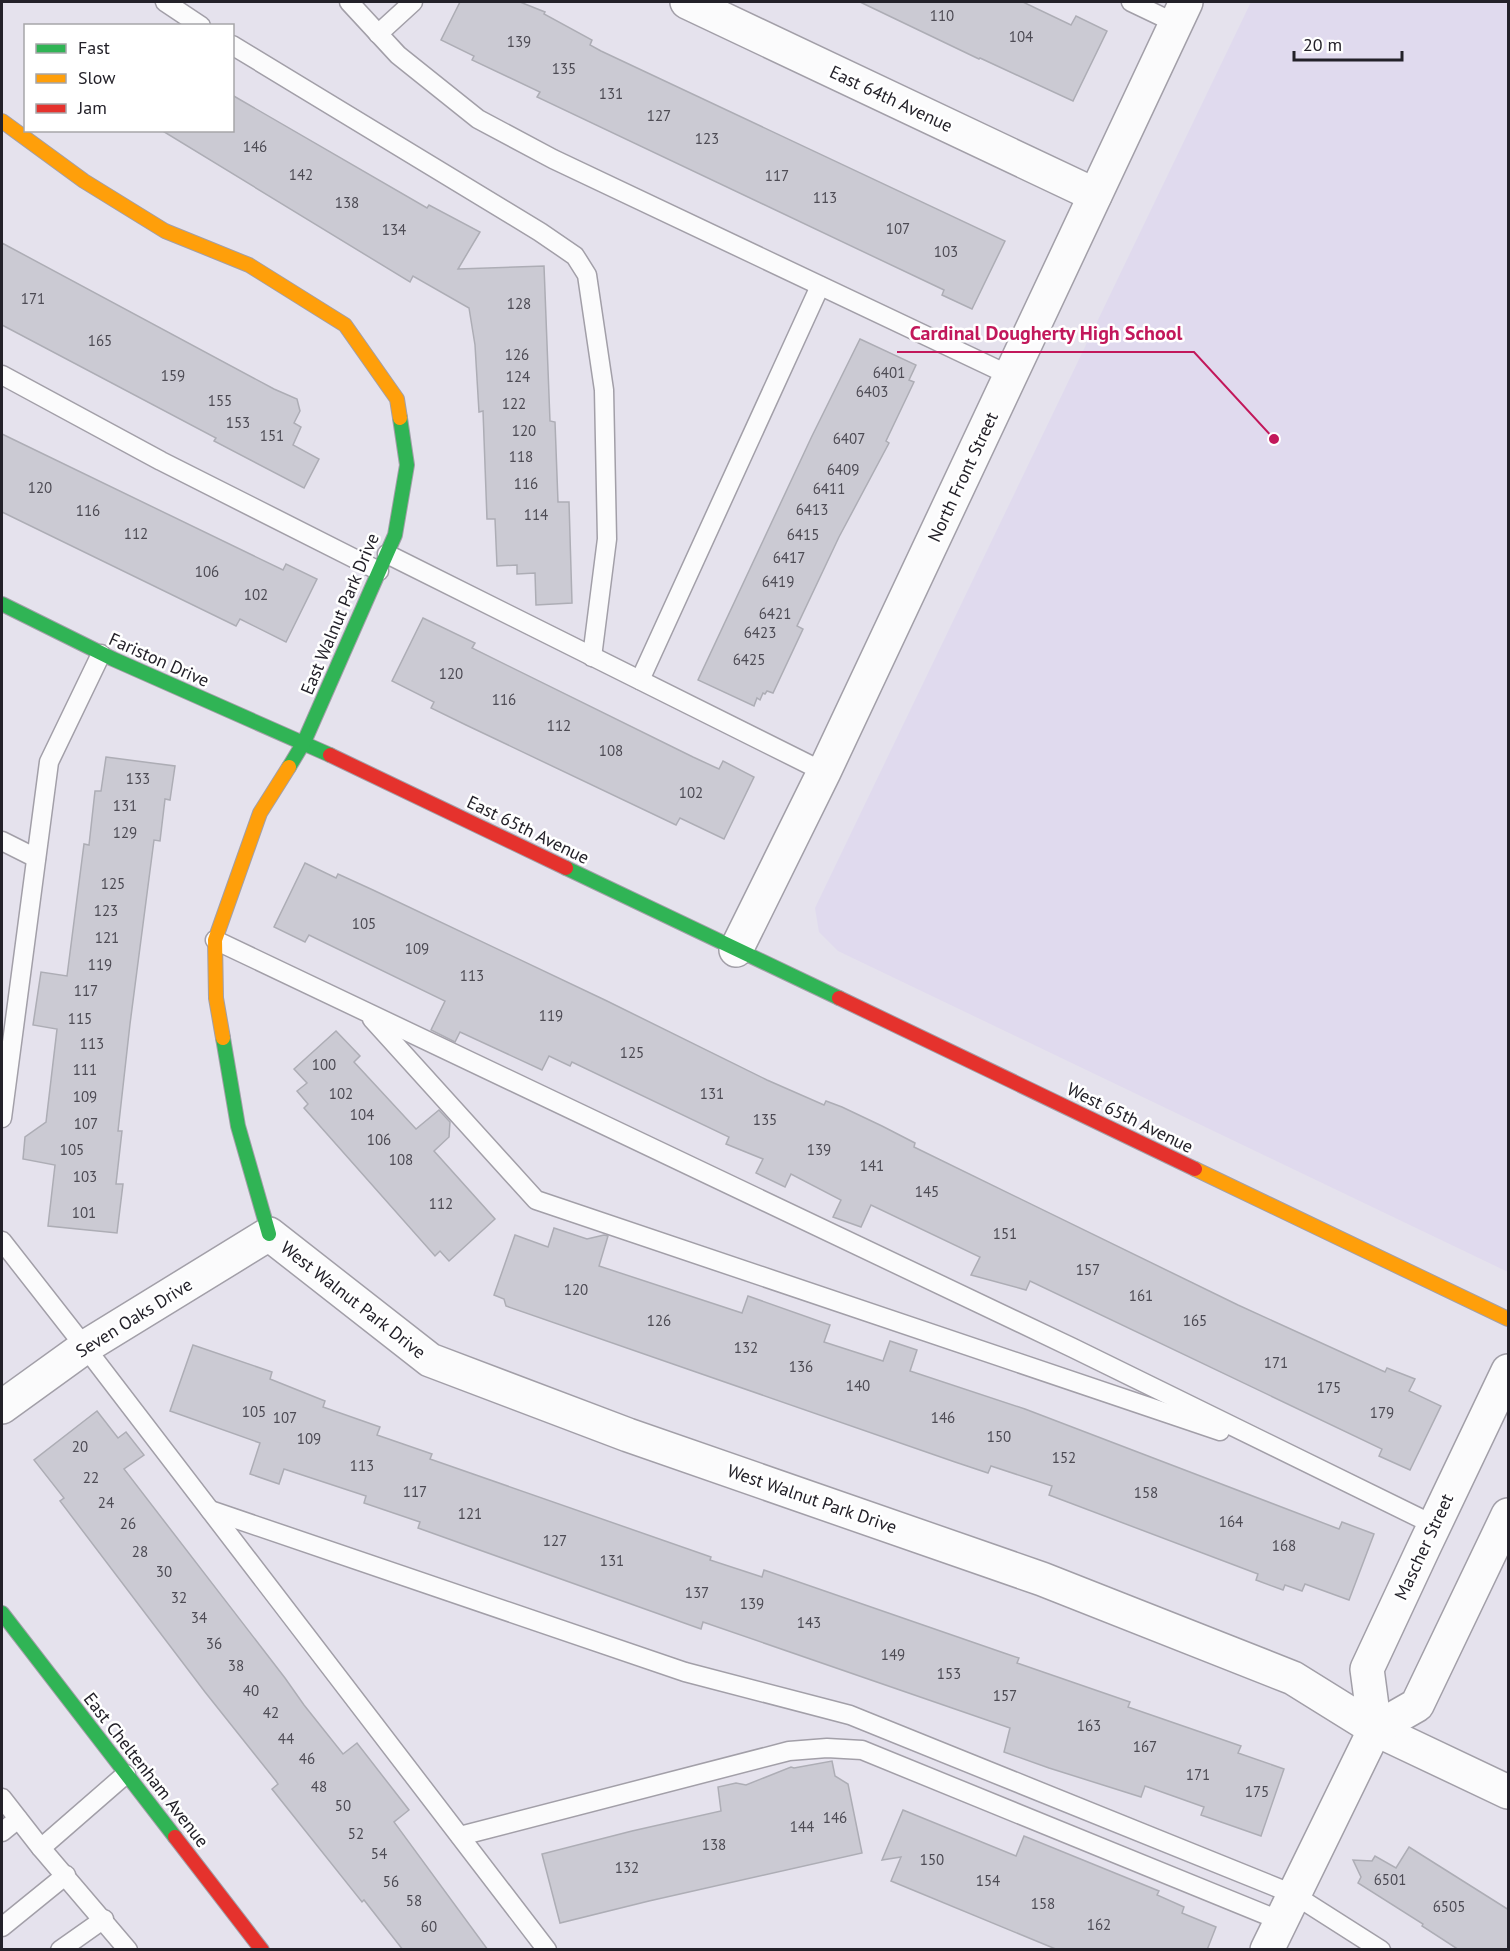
<svg xmlns="http://www.w3.org/2000/svg" width="1510" height="1951" font-family="'PT Sans',sans-serif">
<rect width="100%" height="100%" fill="#e5e2ed"/>
<polygon fill="#e0daee" points="1251,2 1508,2 1508,1272 838,951 819,932 815,908"/>
<g fill="#cbcad3" stroke="#adadb5" stroke-width="1.5">
<polygon points="460,2 520,2 545,12 544,14 592,40 590,45 601,51 1005,241 972,309 942,295 944,290 537,97 540,92 472,60 474,56 441,40"/>
<polygon points="860,2 1023,2 1071,25 1076,16 1107,31 1073,101 980,58 979,59"/>
<polygon points="232,95 427,208 429,205 480,232 458,269 544,266 550,421 555,422 558,502 569,502 572,603 536,605 535,573 517,574 517,565 497,566 495,519 487,519 483,411 479,412 475,345 469,308 413,276 410,282 161,130 232,130"/>
<polygon points="2,243 274,389 297,399 300,411 294,423 301,427 293,445 319,459 304,488 214,441 216,438 2,325"/>
<polygon points="860,339 916,365 909,380 914,382 886,441 889,443 839,537 797,626 803,629 773,693 767,691 765,694 763,693 760,700 757,698 754,706 698,680 812,436"/>
<polygon points="2,434 283,570 286,564 317,579 286,642 240,619 236,626 2,512"/>
<polygon points="423,618 475,643 472,648 693,757 719,769 723,761 754,777 724,839 680,818 676,825 466,725 431,708 434,702 392,681"/>
<polygon points="106,757 175,766 170,800 165,799 160,841 154,840 130,1024 118,1131 122,1131 116,1184 123,1184 117,1233 48,1226 55,1165 23,1159 25,1137 46,1122 57,1029 33,1025 41,972 67,976 84,844 89,845 95,791 101,791"/>
<polygon points="305,863 336,878 338,874 373,890 607,1001 767,1080 824,1105 826,1101 842,1107 882,1126 915,1143 914,1147 1238,1305 1385,1372 1387,1368 1415,1379 1409,1391 1441,1406 1410,1470 1379,1456 1382,1449 1030,1281 1026,1290 971,1275 980,1257 871,1205 861,1227 833,1217 841,1200 791,1174 785,1187 756,1173 763,1159 726,1144 729,1137 572,1062 570,1066 549,1056 542,1070 460,1032 455,1042 431,1030 445,1001 309,935 305,942 274,927"/>
<polygon points="336,1031 360,1056 354,1062 416,1129 439,1110 450,1122 449,1137 434,1151 495,1219 449,1261 440,1251 435,1256 304,1108 308,1104 297,1091 307,1083 294,1069"/>
<polygon points="554,1228 587,1239 604,1235 608,1236 599,1266 742,1313 748,1296 830,1325 824,1342 883,1361 890,1341 917,1350 910,1371 1025,1409 1339,1529 1342,1522 1374,1534 1349,1600 1305,1584 1302,1591 1285,1585 1283,1590 1256,1580 1258,1574 1049,1495 1052,1486 991,1466 988,1473 955,1462 506,1306 504,1299 494,1295 515,1235 548,1247"/>
<polygon points="193,1345 272,1372 270,1379 325,1401 323,1407 380,1427 377,1435 432,1454 430,1459 711,1557 710,1560 762,1577 764,1570 1004,1653 1019,1658 1017,1663 1130,1702 1128,1707 1241,1746 1238,1753 1284,1769 1261,1836 1201,1815 1204,1807 1145,1786 1141,1797 1049,1768 1004,1752 1010,1728 703,1622 701,1629 418,1528 420,1522 364,1503 366,1496 284,1469 279,1484 250,1474 260,1443 170,1411"/>
<polygon points="97,1411 118,1438 126,1432 144,1455 124,1469 285,1678 304,1705 343,1754 357,1743 409,1810 394,1822 488,1950 403,1950 364,1900 362,1902 272,1789 278,1784 276,1781 205,1692 60,1501 64,1498 34,1460"/>
<polygon points="832,1761 835,1776 848,1784 862,1853 649,1901 560,1923 542,1854 632,1831 721,1811 718,1787 736,1783 746,1785 791,1767 794,1768"/>
<polygon points="903,1810 1016,1856 1024,1836 1159,1891 1157,1895 1184,1907 1182,1913 1216,1927 1207,1950 1058,1950 891,1881 901,1857 882,1860"/>
<polygon points="1409,1847 1509,1910 1509,1950 1459,1950 1422,1926 1423,1924 1358,1883 1361,1877 1353,1860 1372,1861 1375,1856 1396,1868"/>
</g>
<g fill="none" stroke-linecap="round" stroke-linejoin="round">
<g stroke="#a29fa8" stroke-width="21">
<g id="lane">
<polyline points="165,2 201,26"/>
<polyline points="349,2 398,55 478,119 553,159 1011,376"/>
<polyline points="1131,2 1175,23"/>
<polyline points="378,34 413,2"/>
<polyline points="232,45 540,232 575,256 587,275 604,390 607,539 592,657"/>
<polyline points="2,375 161,461 379,571"/>
<polyline points="387,554 824,772"/>
<polyline points="640,680 820,286"/>
<polyline points="2,841 36,858"/>
<polyline points="215,940 1073,1348 1434,1525"/>
<polyline points="372,1019 536,1200 1220,1431"/>
<polyline points="2,1118 49,762 101,654"/>
<polyline points="2,1241 85,1347 547,1950"/>
<polyline points="210,1510 685,1672 850,1715 1293,1894 1381,1950"/>
<polyline points="2,1798 41,1848 126,1774"/>
<polyline points="2,1832 18,1819"/>
<polyline points="460,1836 789,1751 827,1748 862,1750 1281,1921"/>
<polyline points="41,1848 128,1950"/>
<polyline points="2,1927 66,1875"/>
<polyline points="60,1950 104,1919"/>
</g>
</g>
<g stroke="#a29fa8" stroke-width="36">
<g id="street">
<polyline points="687,2 1095,195"/>
<polyline points="736,950 824,772 1186,2"/>
<polyline points="2,1407 85,1347 269,1234 430,1360 628,1435 1042,1579 1293,1678 1375,1729 1508,1792"/>
<polyline points="1375,1729 1417,1705 1508,1515"/>
<polyline points="1267,1950 1375,1729 1367,1669 1424,1547 1508,1371"/>
</g>
</g>
<g stroke="#a29fa8" stroke-width="16">
<g id="fast">
<polyline points="2,604 113,659 330,755"/>
<polyline points="289,767 304,742 395,535 407,465 400,418"/>
<polyline points="566,868 839,998"/>
<polyline points="223,1038 238,1126 269,1234"/>
<polyline points="2,1613 175,1837"/>
</g>
</g>
<g stroke="#a29fa8" stroke-width="16">
<g id="slow">
<polyline points="2,121 84,181 165,231 249,265 345,325 397,399 400,418"/>
<polyline points="223,1038 216,998 215,940 260,813 289,767"/>
<polyline points="1195,1169 1508,1319"/>
</g>
</g>
<g stroke="#a29fa8" stroke-width="16">
<g id="jam">
<polyline points="330,755 566,868"/>
<polyline points="839,998 1195,1169"/>
<polyline points="175,1837 262,1950"/>
</g>
</g>
<use href="#lane" stroke="#fbfbfc" stroke-width="18"/>
<use href="#street" stroke="#fbfbfc" stroke-width="33"/>
<use href="#fast" stroke="#30b455" stroke-width="14"/>
<use href="#slow" stroke="#ff9f0a" stroke-width="14"/>
<use href="#jam" stroke="#e5322d" stroke-width="14"/>
</g>
<g text-anchor="middle" stroke-width="5" stroke-linejoin="round" paint-order="stroke">
<g font-size="15" fill="#4d4b54">
<text x="942" y="21">110</text>
<text x="1021" y="42">104</text>
<text x="519" y="47">139</text>
<text x="564" y="74">135</text>
<text x="611" y="99">131</text>
<text x="659" y="121">127</text>
<text x="707" y="144">123</text>
<text x="255" y="152">146</text>
<text x="301" y="180">142</text>
<text x="777" y="181">117</text>
<text x="825" y="203">113</text>
<text x="347" y="208">138</text>
<text x="898" y="234">107</text>
<text x="394" y="235">134</text>
<text x="946" y="257">103</text>
<text x="33" y="304">171</text>
<text x="519" y="309">128</text>
<text x="100" y="346">165</text>
<text x="517" y="360">126</text>
<text x="889" y="378">6401</text>
<text x="173" y="381">159</text>
<text x="518" y="382">124</text>
<text x="872" y="397">6403</text>
<text x="220" y="406">155</text>
<text x="514" y="409">122</text>
<text x="238" y="428">153</text>
<text x="524" y="436">120</text>
<text x="272" y="441">151</text>
<text x="849" y="444">6407</text>
<text x="521" y="462">118</text>
<text x="843" y="475">6409</text>
<text x="526" y="489">116</text>
<text x="40" y="493">120</text>
<text x="829" y="494">6411</text>
<text x="812" y="515">6413</text>
<text x="88" y="516">116</text>
<text x="536" y="520">114</text>
<text x="136" y="539">112</text>
<text x="803" y="540">6415</text>
<text x="789" y="563">6417</text>
<text x="207" y="577">106</text>
<text x="778" y="587">6419</text>
<text x="256" y="600">102</text>
<text x="775" y="619">6421</text>
<text x="760" y="638">6423</text>
<text x="749" y="665">6425</text>
<text x="451" y="679">120</text>
<text x="504" y="705">116</text>
<text x="559" y="731">112</text>
<text x="611" y="756">108</text>
<text x="138" y="784">133</text>
<text x="691" y="798">102</text>
<text x="125" y="811">131</text>
<text x="125" y="838">129</text>
<text x="113" y="889">125</text>
<text x="106" y="916">123</text>
<text x="364" y="929">105</text>
<text x="107" y="943">121</text>
<text x="417" y="954">109</text>
<text x="100" y="970">119</text>
<text x="472" y="981">113</text>
<text x="86" y="996">117</text>
<text x="551" y="1021">119</text>
<text x="80" y="1024">115</text>
<text x="92" y="1049">113</text>
<text x="632" y="1058">125</text>
<text x="324" y="1070">100</text>
<text x="85" y="1075">111</text>
<text x="341" y="1099">102</text>
<text x="712" y="1099">131</text>
<text x="85" y="1102">109</text>
<text x="362" y="1120">104</text>
<text x="765" y="1125">135</text>
<text x="86" y="1129">107</text>
<text x="379" y="1145">106</text>
<text x="72" y="1155">105</text>
<text x="819" y="1155">139</text>
<text x="401" y="1165">108</text>
<text x="872" y="1171">141</text>
<text x="85" y="1182">103</text>
<text x="927" y="1197">145</text>
<text x="441" y="1209">112</text>
<text x="84" y="1218">101</text>
<text x="1005" y="1239">151</text>
<text x="1088" y="1275">157</text>
<text x="576" y="1295">120</text>
<text x="1141" y="1301">161</text>
<text x="659" y="1326">126</text>
<text x="1195" y="1326">165</text>
<text x="746" y="1353">132</text>
<text x="1276" y="1368">171</text>
<text x="801" y="1372">136</text>
<text x="858" y="1391">140</text>
<text x="1329" y="1393">175</text>
<text x="254" y="1417">105</text>
<text x="1382" y="1418">179</text>
<text x="285" y="1423">107</text>
<text x="943" y="1423">146</text>
<text x="999" y="1442">150</text>
<text x="309" y="1444">109</text>
<text x="80" y="1452">20</text>
<text x="1064" y="1463">152</text>
<text x="362" y="1471">113</text>
<text x="91" y="1483">22</text>
<text x="415" y="1497">117</text>
<text x="1146" y="1498">158</text>
<text x="106" y="1508">24</text>
<text x="470" y="1519">121</text>
<text x="1231" y="1527">164</text>
<text x="128" y="1529">26</text>
<text x="555" y="1546">127</text>
<text x="1284" y="1551">168</text>
<text x="140" y="1557">28</text>
<text x="612" y="1566">131</text>
<text x="164" y="1577">30</text>
<text x="697" y="1598">137</text>
<text x="179" y="1603">32</text>
<text x="752" y="1609">139</text>
<text x="199" y="1623">34</text>
<text x="809" y="1628">143</text>
<text x="214" y="1649">36</text>
<text x="893" y="1660">149</text>
<text x="236" y="1671">38</text>
<text x="949" y="1679">153</text>
<text x="251" y="1696">40</text>
<text x="1005" y="1701">157</text>
<text x="271" y="1718">42</text>
<text x="1089" y="1731">163</text>
<text x="286" y="1744">44</text>
<text x="1145" y="1752">167</text>
<text x="307" y="1764">46</text>
<text x="1198" y="1780">171</text>
<text x="319" y="1792">48</text>
<text x="1257" y="1797">175</text>
<text x="343" y="1811">50</text>
<text x="835" y="1823">146</text>
<text x="802" y="1832">144</text>
<text x="356" y="1839">52</text>
<text x="714" y="1850">138</text>
<text x="379" y="1859">54</text>
<text x="932" y="1865">150</text>
<text x="627" y="1873">132</text>
<text x="1390" y="1885">6501</text>
<text x="988" y="1886">154</text>
<text x="391" y="1887">56</text>
<text x="414" y="1906">58</text>
<text x="1043" y="1909">158</text>
<text x="1449" y="1912">6505</text>
<text x="1099" y="1930">162</text>
<text x="429" y="1932">60</text>
</g>
<g font-size="18" fill="#232129" stroke="#fff">
<text transform="translate(891 99) rotate(25)" y="6">East 64th Avenue</text>
<text transform="translate(963 477) rotate(-65)" y="6">North Front Street</text>
<text transform="translate(340 614) rotate(-67)" y="6">East Walnut Park Drive</text>
<text transform="translate(159 660) rotate(24)" y="6">Fariston Drive</text>
<text transform="translate(528 830) rotate(26)" y="6">East 65th Avenue</text>
<text transform="translate(1130 1118) rotate(26)" y="6">West 65th Avenue</text>
<text transform="translate(353 1300) rotate(38)" y="6">West Walnut Park Drive</text>
<text transform="translate(134 1318) rotate(-32)" y="6">Seven Oaks Drive</text>
<text transform="translate(812 1499) rotate(19)" y="6">West Walnut Park Drive</text>
<text transform="translate(1424 1547) rotate(-65)" y="6">Mascher Street</text>
<text transform="translate(146 1770) rotate(52)" y="6">East Cheltenham Avenue</text>
</g>
</g>
<path fill="none" stroke="#c2185b" stroke-width="2" d="M1274 439L1194 352H897"/>
<circle fill="#c2185b" stroke="#fff" stroke-width="2" cx="1274" cy="439" r="6"/>
<g font-size="20" text-anchor="middle" font-weight="bold" fill="#c2185b" stroke="#fff" stroke-width="5" stroke-linejoin="round" paint-order="stroke">
<text x="1046" y="340">Cardinal Dougherty High School</text>
</g>
<rect width="1510" height="1951" fill="none" stroke="#232129" stroke-width="6"/>
<rect x="24" y="24" width="210" height="108" fill="#ffffff" stroke="#a7a6a9" stroke-width="1.5"/>
<rect x="36" y="44" width="30" height="9" fill="#30b455" stroke="#a7a6a9" stroke-width="1.5"/>
<text x="78" y="54" font-size="18" fill="#232129">Fast</text>
<rect x="36" y="74" width="30" height="9" fill="#ff9f0a" stroke="#a7a6a9" stroke-width="1.5"/>
<text x="78" y="84" font-size="18" fill="#232129">Slow</text>
<rect x="36" y="104" width="30" height="9" fill="#e5322d" stroke="#a7a6a9" stroke-width="1.5"/>
<text x="78" y="114" font-size="18" fill="#232129">Jam</text>
<path d="M1294 51v9h108v-9" fill="none" stroke="#232129" stroke-width="3"/>
<text x="1303" y="51" font-size="18" fill="#232129" stroke="#ffffff" stroke-width="4.5" paint-order="stroke">20 m</text>
</svg>
